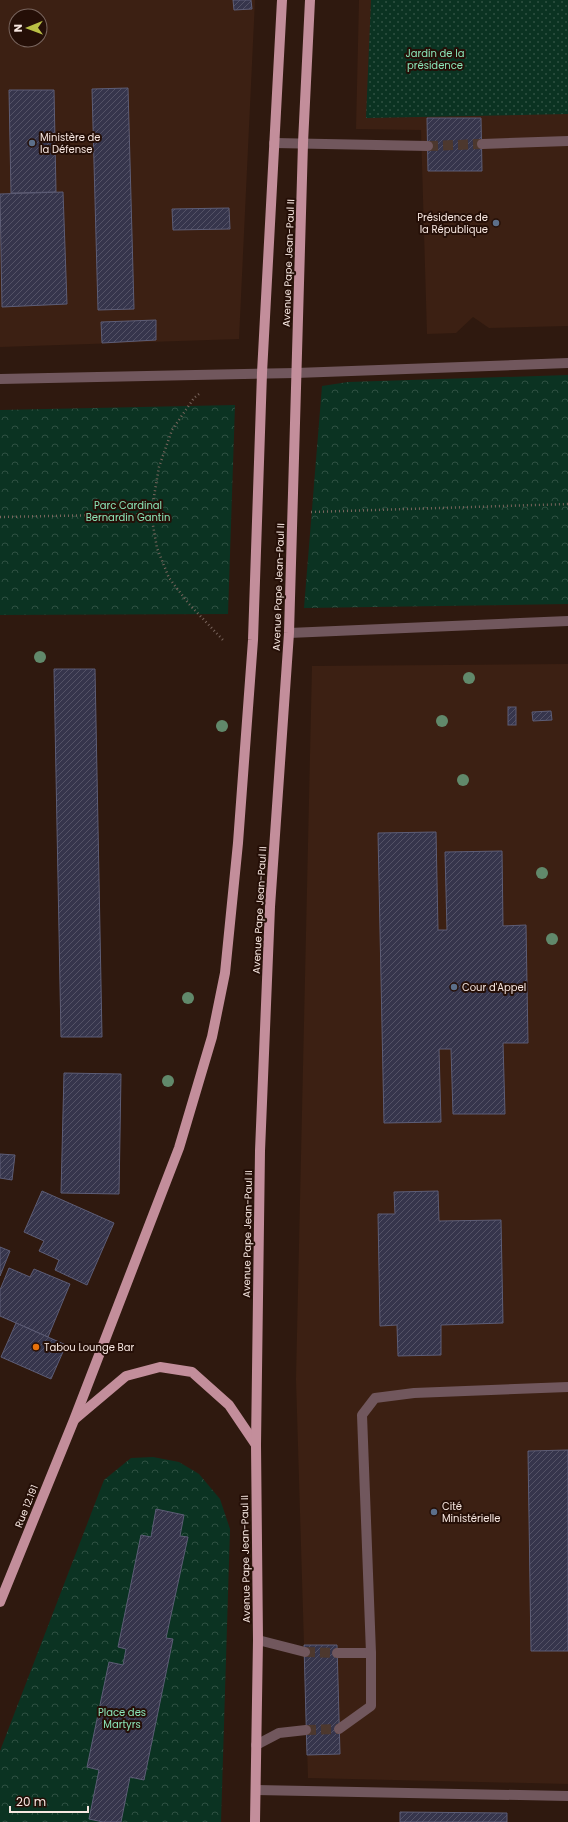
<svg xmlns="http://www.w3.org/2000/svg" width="568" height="1822" font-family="Poppins,sans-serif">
<defs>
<pattern id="park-crowns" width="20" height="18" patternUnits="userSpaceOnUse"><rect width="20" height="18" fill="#0b3322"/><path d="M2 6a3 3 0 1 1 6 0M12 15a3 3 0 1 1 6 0" fill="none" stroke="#2f5142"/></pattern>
<pattern id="garden-dots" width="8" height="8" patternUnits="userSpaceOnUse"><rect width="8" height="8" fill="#0b3322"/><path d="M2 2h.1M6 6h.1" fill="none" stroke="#2f5142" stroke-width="1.8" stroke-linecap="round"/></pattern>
<pattern id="building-hatch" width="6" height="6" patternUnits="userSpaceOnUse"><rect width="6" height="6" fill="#36354c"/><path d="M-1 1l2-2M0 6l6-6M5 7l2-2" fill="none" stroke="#545266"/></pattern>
</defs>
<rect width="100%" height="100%" fill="#2f190f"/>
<g fill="#3c2013" fill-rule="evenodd">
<path d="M0 0H255L239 339 0 347ZM16 16H40V40H16Z"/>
<polygon points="359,0 568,0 568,326 489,328 473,317 456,333 427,334 421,130 356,129"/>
<polygon points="568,664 568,1784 308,1778 296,1379 312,666"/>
</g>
<g fill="url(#park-crowns)">
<polygon points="568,375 568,604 304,608 322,386 348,382"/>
<polygon points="235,405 228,614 0,615 0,410"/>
<polygon points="153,1457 179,1462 199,1474 220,1499 230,1529 221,1822 0,1822 0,1751 104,1480 131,1458"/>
</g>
<polygon fill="url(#garden-dots)" points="371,0 568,0 568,114 366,118"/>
<g fill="url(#building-hatch)" stroke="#5d5d76">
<polygon points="233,0 251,0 252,9 234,10"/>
<polygon points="128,88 134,309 98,310 92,89"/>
<polygon points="9,90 54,90 56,192 11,193"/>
<polygon points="427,118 481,118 482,171 428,171"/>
<polygon points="63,192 67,304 2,307 0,194"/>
<polygon points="229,208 230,229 173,230 172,209"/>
<polygon points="156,320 156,340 102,343 101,322"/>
<polygon points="54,669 95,669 102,1037 61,1037"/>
<rect x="508" y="707" width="8" height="18"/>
<polygon points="551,711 552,720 533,721 532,712"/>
<polygon points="436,832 438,930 447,930 445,852 502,851 503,926 526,925 528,1043 503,1043 505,1114 453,1114 451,1049 439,1049 441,1122 384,1123 378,833"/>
<polygon points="64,1073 121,1074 119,1194 61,1193"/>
<polygon points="0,1154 15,1155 12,1180 0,1178"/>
<polygon points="42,1191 114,1223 87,1285 55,1270 59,1260 39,1251 44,1241 24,1232"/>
<polygon points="438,1191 439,1221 501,1220 503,1323 441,1325 441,1355 398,1356 397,1325 380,1326 378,1214 395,1214 394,1192"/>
<polygon points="0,1247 10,1251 0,1276"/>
<polygon points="9,1268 30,1277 34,1269 70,1284 48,1337 0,1316 0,1290"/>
<polygon points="16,1323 66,1345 51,1379 1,1357"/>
<polygon points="568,1450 568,1651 531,1651 528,1451"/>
<polygon points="156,1509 184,1515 180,1536 188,1537 166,1638 173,1639 144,1780 130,1777 121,1822 103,1822 89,1819 99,1770 87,1767 109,1662 123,1665 126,1649 118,1647 141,1535 151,1537"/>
<polygon points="304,1645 337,1645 340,1754 307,1755"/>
<polygon points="400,1812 507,1813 507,1822 400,1822"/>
</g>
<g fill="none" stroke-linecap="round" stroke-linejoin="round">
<g stroke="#4d382e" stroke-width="10" stroke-dasharray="10 5" stroke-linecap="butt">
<polyline points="428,146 482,144"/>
<polyline points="305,1652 337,1653"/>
<polyline points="306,1730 339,1729"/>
</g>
<g stroke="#79655d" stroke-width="2.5" stroke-dasharray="1 3" stroke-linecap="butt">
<polyline points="199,394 194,398 172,430 159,467 151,514 157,548 169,578 189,604 223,640"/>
<polyline points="311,512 568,504"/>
<polyline points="0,517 151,514"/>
</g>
<g stroke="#71575d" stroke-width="10">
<polyline points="274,143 428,146"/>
<polyline points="482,144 568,141"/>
<polyline points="0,379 296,373 568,363"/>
<polyline points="289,633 568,621"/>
<polyline points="258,1640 305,1652"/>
<polyline points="337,1653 371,1653"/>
<polyline points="339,1729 371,1706 371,1653 362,1415 375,1398 414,1393 568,1387"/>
<polyline points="256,1745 279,1733 306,1730"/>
<polyline points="256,1790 568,1796"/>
</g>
<g stroke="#c38e9b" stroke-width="10">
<polyline points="75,1419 126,1376 160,1367 192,1372 229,1405 256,1445"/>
<polyline points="0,1602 74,1420 179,1148 212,1037 225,973 238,843 253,640 262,373 282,0"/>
<polyline points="255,1822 258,1640 256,1445 260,1151 270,907 289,633 303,143 310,0"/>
</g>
</g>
<g fill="#61896b">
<circle cx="40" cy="657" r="6"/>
<circle cx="469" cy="678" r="6"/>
<circle cx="442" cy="721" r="6"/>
<circle cx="222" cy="726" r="6"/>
<circle cx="463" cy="780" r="6"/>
<circle cx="542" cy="873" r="6"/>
<circle cx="552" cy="939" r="6"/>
<circle cx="188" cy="998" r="6"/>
<circle cx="168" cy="1081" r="6"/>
</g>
<g fill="#5c6f8a" stroke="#250f07" stroke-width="1.5">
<circle cx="32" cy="143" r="4"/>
<circle cx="496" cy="223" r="4"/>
<circle cx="454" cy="987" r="4"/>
<circle cx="434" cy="1512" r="4"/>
</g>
<circle fill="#e8710a" stroke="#250f07" stroke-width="1.5" cx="36" cy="1347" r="4"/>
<g text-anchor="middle" stroke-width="4" stroke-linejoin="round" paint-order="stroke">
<g font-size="10" fill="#8ae4b7" stroke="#250f07">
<text x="435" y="57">Jardin de la<tspan x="435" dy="12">présidence</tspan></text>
<text x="128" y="509">Parc Cardinal<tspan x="128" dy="12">Bernardin Gantin</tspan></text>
<text x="122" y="1716">Place des<tspan x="122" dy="12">Martyrs</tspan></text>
</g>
<g font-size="10" fill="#f7e7e1" stroke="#250f07" text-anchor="start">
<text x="40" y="141">Ministère de<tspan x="40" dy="12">la Défense</tspan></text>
<text x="488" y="221" text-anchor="end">Présidence de<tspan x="488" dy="12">la République</tspan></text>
<text x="462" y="991">Cour d'Appel</text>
<text x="44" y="1351">Tabou Lounge Bar</text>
<text x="442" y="1510">Cité<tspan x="442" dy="12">Ministérielle</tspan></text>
</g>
<g font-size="10" fill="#f7e7e1" stroke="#250f07">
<text transform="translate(288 263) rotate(-88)" y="4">Avenue Pape Jean-Paul II</text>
<text transform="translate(278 587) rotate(-88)" y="4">Avenue Pape Jean-Paul II</text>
<text transform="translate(259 910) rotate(-87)" y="4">Avenue Pape Jean-Paul II</text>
<text transform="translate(247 1234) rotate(-89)" y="4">Avenue Pape Jean-Paul II</text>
<text transform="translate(26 1506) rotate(-68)" y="4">Rue 12.191</text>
<text transform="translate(245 1559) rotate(-91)" y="4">Avenue Pape Jean-Paul II</text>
</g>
</g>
<g transform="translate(28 28) rotate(269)"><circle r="19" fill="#250f07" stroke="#79655e"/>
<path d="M0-3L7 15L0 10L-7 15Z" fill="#bac045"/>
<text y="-6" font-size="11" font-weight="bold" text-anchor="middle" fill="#f7e7e1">N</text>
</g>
<path d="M10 1806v6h78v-6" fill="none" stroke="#f7e7e1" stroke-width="2"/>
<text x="16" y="1806" font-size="12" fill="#f7e7e1" stroke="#250f07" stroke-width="3" paint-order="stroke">20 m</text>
</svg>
